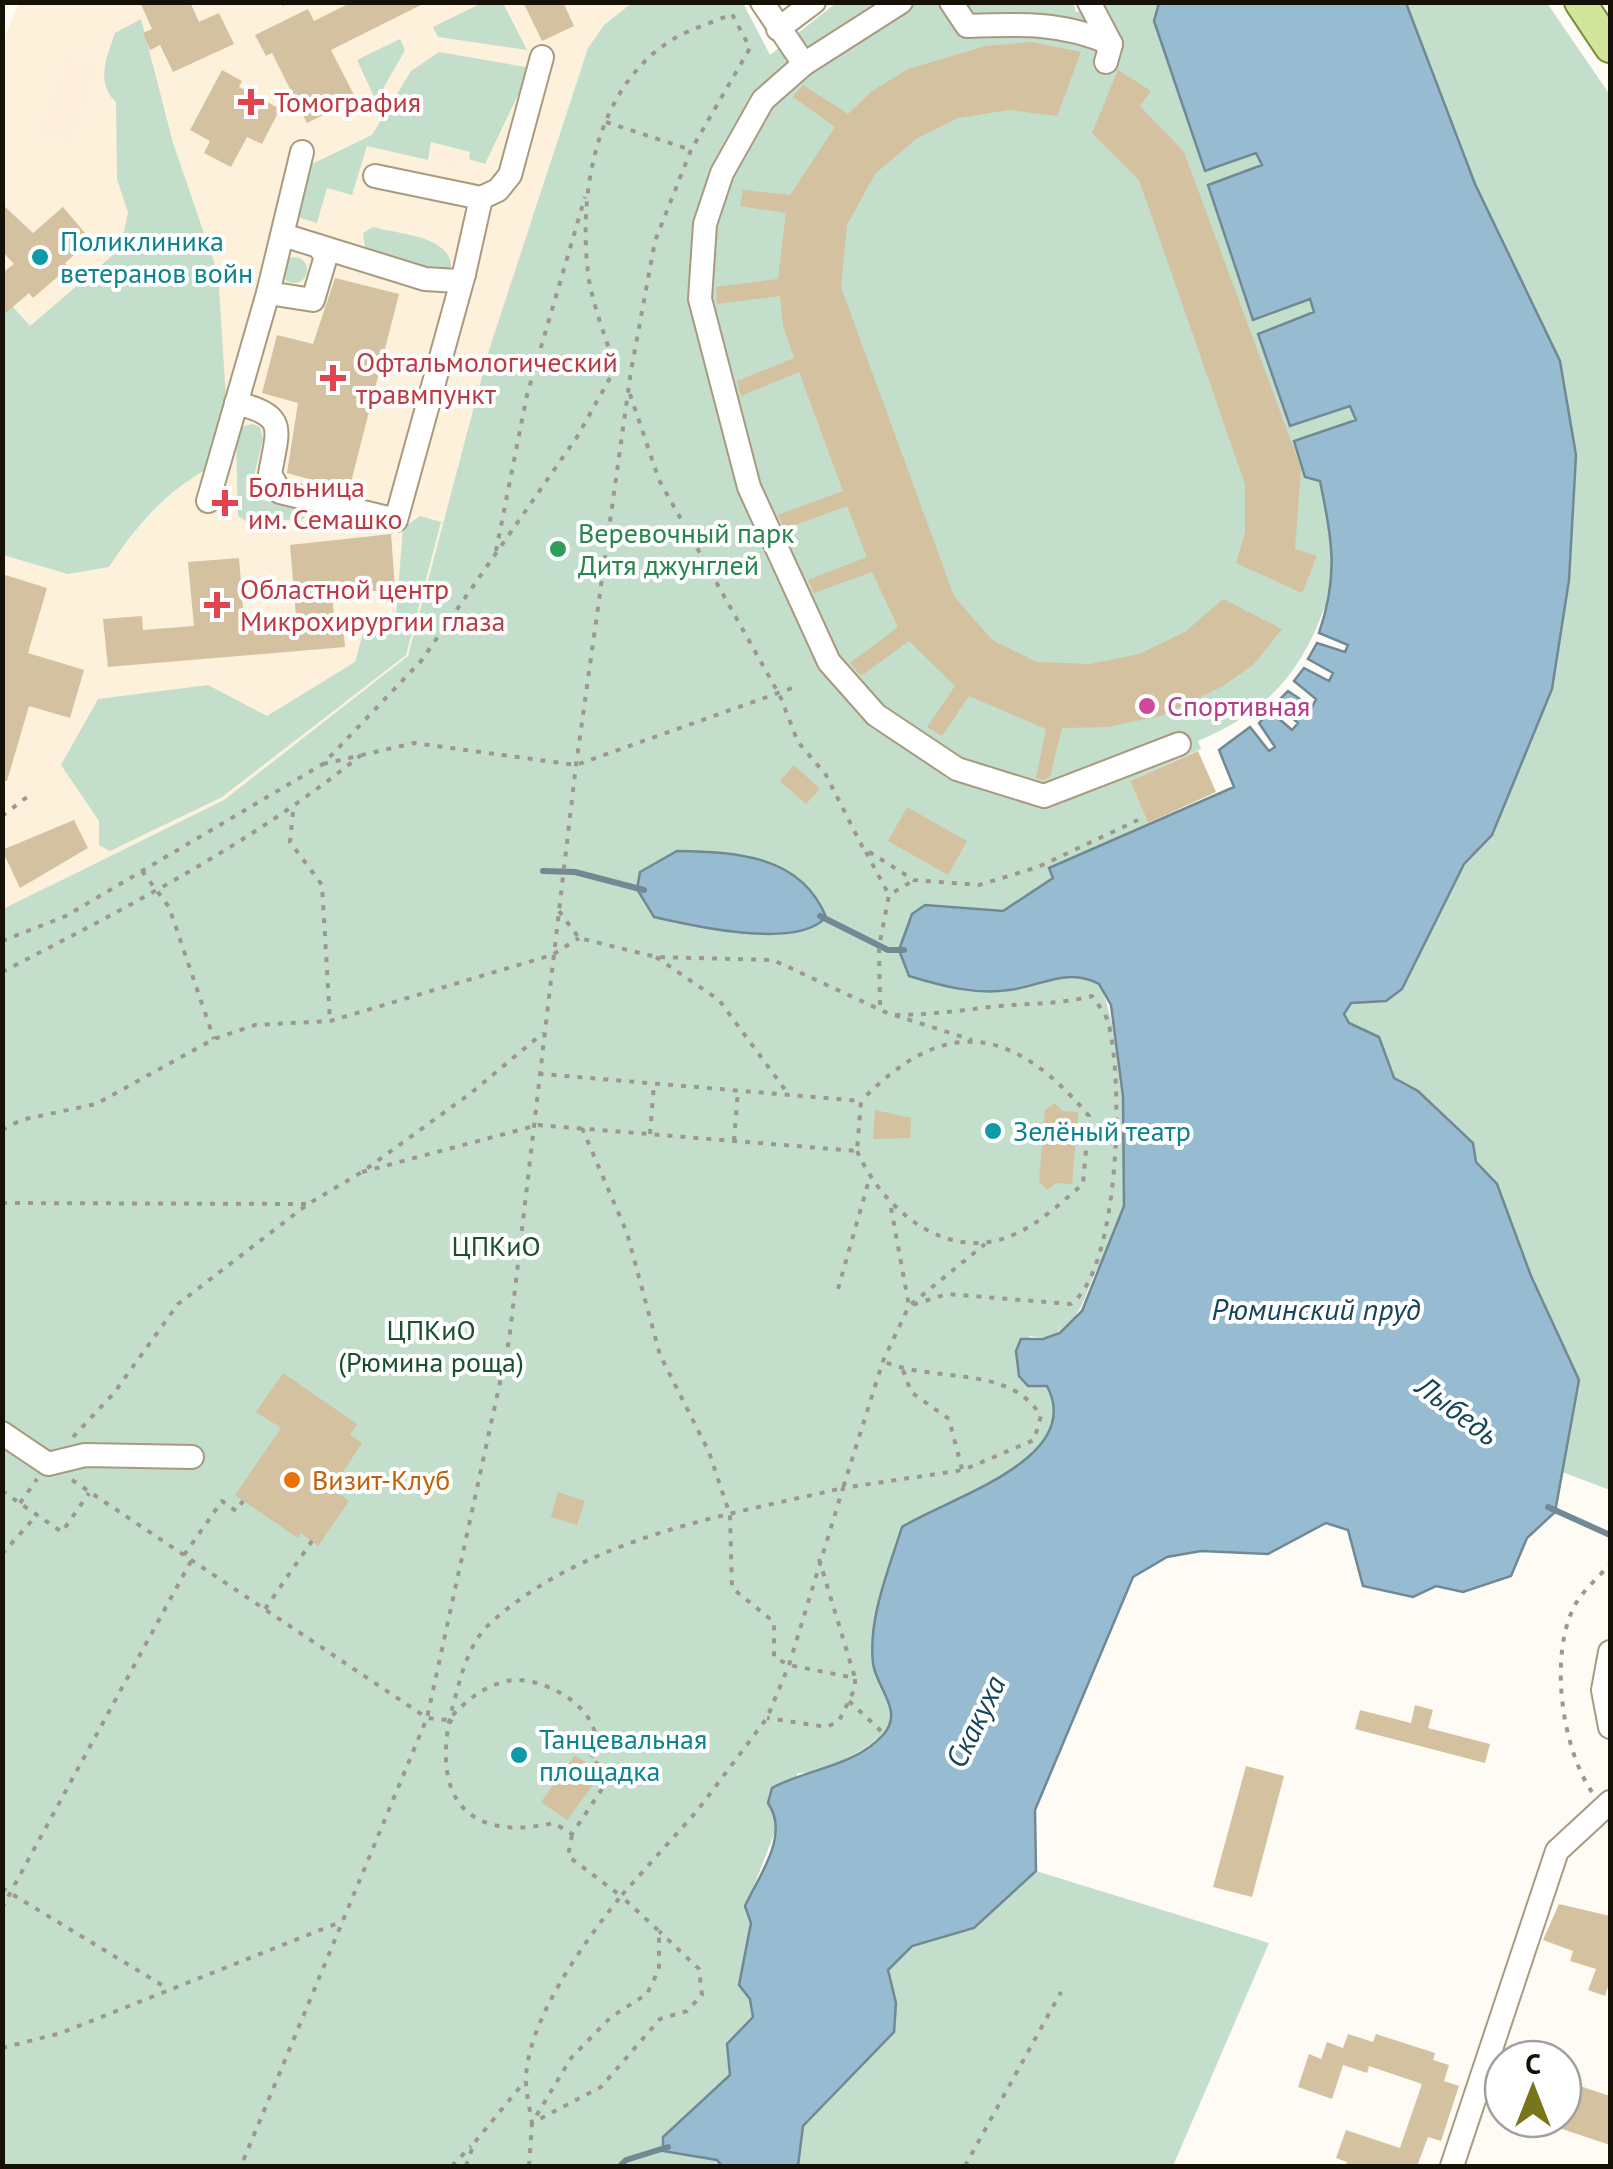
<svg xmlns="http://www.w3.org/2000/svg" width="1613" height="2169" font-family="'PT Sans',sans-serif">
<rect width="100%" height="100%" fill="#fefbf5"/>
<polygon fill="#fdf1dc" points="19,3 632,3 604,25 588,48 489,350 408,656 224,800 3,909 2,44"/>
<g fill="#feefdc">
<polygon points="66,57 97,68 71,143 40,133"/>
<polygon points="437,146 462,153 458,168 433,162"/>
</g>
<g fill="#c3decb">
<polygon points="484,2 503,3 527,50 438,37 433,27"/>
<path d="M1073 2 1076 12 1104 8 1105 3H1159L1154 21 1205 170 1257 153 1262 166 1253 320 1310 299 1315 312 1258 334 1291 426 1351 406 1357 420 1305 477 1320 481C1327 514 1340 553 1333 587 1332 594 1325 605 1322 614 1298 678 1261 715 1198 741L1201 749 1130 781 1148 823 1050 867 1054 878 1003 911 925 905 910 977C942 986 975 995 1009 990 1042 986 1067 967 1099 983 1120 1024 1134 1168 1122 1212 1115 1240 1098 1263 1088 1290 1078 1317 1062 1343 1029 1336V1386H1047C1086 1460 949 1497 902 1527 894 1566 874 1627 874 1665 874 1684 898 1702 890 1723 881 1746 821 1774 798 1773L746 1906 751 1923 739 1985 750 1999 753 2017 727 2044 730 2075 663 2137V2151L717 2160 722 2166H3V909L224 800 408 656 489 350 588 48 604 25 632 3H743L770 55 836 3Z"/>
<polygon points="1406,3 1547,3 1610,95 1610,1490 1562,1472 1579,1380 1531,1276 1497,1184 1476,1162 1473,1143 1419,1091 1394,1078 1379,1037 1349,1023 1344,1014 1351,1003 1402,989 1464,864 1492,835 1552,689 1569,579 1576,455 1560,361 1475,184"/>
<path d="M141 19 173 143 218 274 227 413 216 465C171 485 136 525 109 567L68 574 3 555V296L30 326 120 249 128 213 117 179 116 102C95 83 107 56 115 33Z"/>
<polygon points="400,39 405,50 376,101 357,60"/>
<polygon points="439,52 531,68 485,164 469,159 470,152 431,142 428,160 367,146 352,195 327,188 317,223 297,217 312,164 372,135 411,71"/>
<path d="M373 227C398 234 451 236 451 267L442 275 366 256 363 233Z"/>
<circle cx="294" cy="270" r="13"/>
<polygon points="252,424 260,427 263,439 249,496 307,512 303,519 247,522 238,516 236,443 241,427"/>
<polygon points="420,516 441,522 406,655 222,797 110,851 99,845 99,821 61,765 98,699 208,685 267,716 355,662 363,633 396,615 403,528"/>
<polygon points="1036,1871 1269,1943 1173,2166 798,2166 802,2127 894,2032 896,2003 888,1970 912,1946 975,1928"/>
</g>
<g fill="#97bcd1" stroke="#708994" stroke-width="2.5">
<path d="M1159 3H1406L1475 184 1560 361 1576 455 1569 580 1552 689 1492 835 1464 864 1402 989 1386 1001 1351 1003 1344 1014 1349 1023 1379 1037 1394 1078 1418 1091 1473 1143 1476 1162 1497 1184 1531 1276 1579 1380 1555 1512 1527 1538 1511 1576 1463 1592 1436 1586 1413 1597 1363 1586 1348 1530 1326 1523 1268 1554 1201 1551 1167 1557 1133 1577 1035 1810 1036 1871 974 1928 912 1946 888 1970 896 2003 894 2032 803 2126 798 2166H722L717 2160 663 2151V2137L730 2075 727 2044 753 2017 750 1999 739 1985 751 1923 745 1906C760 1874 790 1835 768 1803L772 1788C806 1769 854 1767 883 1735 905 1711 876 1688 873 1663 868 1618 889 1569 902 1527 948 1498 1086 1459 1047 1386H1028L1019 1376 1016 1351 1021 1339H1043L1060 1333 1082 1311 1124 1206 1123 1096 1111 1005 1099 984C1067 967 1042 986 1009 990 975 995 942 986 909 976L899 950 912 914 925 905 1003 911 1053 878 1049 868 1234 787 1219 750 1250 727 1269 751 1275 747 1259 723 1270 711 1292 730 1298 723 1276 703 1288 691 1312 707 1316 699 1294 681 1304 668 1329 681 1333 673 1308 659 1317 643 1345 652 1348 645 1319 633C1339 575 1332 540 1320 481L1305 477 1294 441 1356 420 1350 406 1290 426 1258 334 1314 312 1310 299 1253 320 1208 185 1262 165 1256 153 1205 171 1154 21Z"/>
<path d="M677 851C736 852 801 855 826 917 798 950 693 926 654 917L637 889 640 872Z"/>
</g>
<g fill="none" stroke-linecap="round" stroke-linejoin="round">
<g stroke="#708994" stroke-width="6">
<polyline points="543,871 575,872 644,890"/>
<polyline points="820,916 888,950 904,950"/>
<polyline points="1548,1507 1610,1535"/>
<polyline points="620,2166 626,2160 668,2147"/>
</g>
</g>
<g fill="#d3c19f">
<polygon points="140,2 190,2 199,22 219,13 234,44 173,72 160,45 150,50 143,33 152,29"/>
<polygon points="352,2 427,2 331,50 356,99 307,123 272,53 266,56 255,35 308,9 314,21"/>
<polygon points="523,2 563,2 574,26 542,41"/>
<polygon points="1031,42 1081,52 1057,116 1010,110 958,118 916,139 875,174 847,225 841,287 954,596 992,640 1037,662 1090,664 1139,654 1185,632 1223,599 1282,629 1254,664 1223,686 1164,715 1108,727 1062,728 1050,777 1043,780 1036,778 1046,729 969,696 942,736 927,727 955,686 909,641 861,676 850,663 898,627 872,572 814,593 808,580 867,557 847,506 784,529 778,515 843,491 799,372 741,396 737,381 794,358 783,326 780,296 717,304 716,287 778,279 786,213 740,206 743,190 790,195 835,127 793,97 803,85 848,114 872,91 908,69 986,46"/>
<polygon points="222,70 242,81 239,87 280,109 262,144 247,137 231,167 204,153 210,141 190,130"/>
<polygon points="1118,70 1151,91 1140,106 1184,152 1301,468 1295,549 1317,556 1302,593 1236,563 1245,532 1245,484 1139,180 1092,133"/>
<polygon points="2,204 33,233 63,207 91,240 65,263 69,267 33,298 29,293 2,316 2,273 14,264 2,251"/>
<polygon points="335,278 399,294 349,490 287,473 298,403 262,393 277,335 313,344"/>
<polygon points="391,534 395,589 332,595 335,627 343,626 345,647 108,667 103,619 142,616 143,630 194,626 188,562 239,558 244,621 296,616 290,545"/>
<polygon points="2,574 47,588 28,653 84,670 70,718 29,706 7,781 2,781"/>
<polygon points="1198,751 1216,792 1148,823 1130,781"/>
<polygon points="794,765 820,789 806,804 780,781"/>
<polygon points="907,807 967,841 948,875 888,841"/>
<polygon points="74,820 88,848 20,888 2,850"/>
<polygon points="1055,1103 1062,1111 1078,1112 1072,1184 1056,1183 1047,1190 1039,1181 1045,1110"/>
<polygon points="875,1110 911,1118 910,1138 873,1139"/>
<polygon points="283,1373 357,1424 350,1435 362,1443 332,1489 349,1501 318,1546 301,1533 298,1538 235,1495 281,1428 256,1412"/>
<polygon points="558,1492 585,1501 577,1525 551,1517"/>
<polygon points="1415,1705 1433,1710 1428,1728 1490,1744 1485,1763 1355,1729 1360,1710 1411,1723"/>
<polygon points="575,1755 601,1774 567,1820 541,1802"/>
<polygon points="1246,1766 1284,1776 1252,1897 1213,1887"/>
<polygon points="1559,1904 1610,1916 1610,1980 1605,1996 1588,1990 1596,1969 1570,1961 1573,1951 1543,1940"/>
<polygon points="1348,2034 1373,2042 1376,2034 1435,2053 1433,2060 1449,2065 1444,2081 1459,2086 1441,2141 1428,2137 1417,2166 1346,2166 1347,2162 1336,2158 1346,2130 1400,2148 1422,2084 1369,2066 1367,2073 1343,2065 1332,2099 1298,2087 1309,2054 1321,2059 1327,2042 1343,2048"/>
<polygon points="1577,2085 1610,2096 1610,2145 1562,2129"/>
</g>
<g fill="none" stroke-linecap="round" stroke-linejoin="round">
<g stroke="#a89a7f" stroke-width="26">
<g id="minor">
<polyline points="762,2 804,64"/>
<polyline points="901,2 804,64 763,100 722,173 705,224 700,299 749,487 829,662 876,715 957,769 1044,796 1179,744"/>
<path d="M951 2 967 26C1018 24 1064 22 1111 44"/>
<polyline points="1089,2 1111,44 1106,62"/>
<polyline points="778,29 814,2"/>
<polyline points="375,176 481,198 498,190 510,175 542,57"/>
<polyline points="283,235 425,279 457,281 464,274 481,198"/>
<polyline points="268,293 313,300 326,256 318,246"/>
<path d="M236 403C288 416 278 428 270 474L280 492 396 520 464 274"/>
<polyline points="208,501 268,293 302,152"/>
<polyline points="2,1433 48,1464 85,1455 192,1457"/>
<polyline points="1610,1652 1603,1690 1610,1727"/>
<polyline points="1452,2166 1557,1851 1610,1802"/>
</g>
</g>
<g stroke="#7b903c" stroke-width="34">
<polyline id="major" points="1580,2 1610,47"/>
</g>
<g stroke="#9c9890" stroke-width="4" stroke-dasharray="5 8" stroke-linecap="butt">
<polyline points="282,5 283,2"/>
<polyline points="606,122 691,150"/>
<polyline points="630,394 659,480 780,696 798,742 826,775 863,848 914,880 979,885 1038,867 1138,820"/>
<polyline points="496,551 527,395 585,197"/>
<polyline points="323,764 414,743 576,765 795,687"/>
<polyline points="293,812 290,842 322,885 330,1021"/>
<polyline points="2,816 27,797"/>
<polyline points="866,852 889,895"/>
<polyline points="142,871 169,907 214,1039"/>
<polyline points="559,911 579,938 656,957 773,960 885,1012 972,1040"/>
<path d="M2 941 66 916 323 764 421 661 577 437 615 369C607 340 594 309 589 280 577 195 595 85 675 38 693 28 714 22 732 14L750 48 691 150 655 241 631 371 576 765 509 1341 427 1718 241 2166"/>
<polyline points="656,957 719,1000 789,1095"/>
<path d="M2 972C128 907 251 844 361 755"/>
<polyline points="880,1005 879,947 889,895 914,880"/>
<polyline points="582,1128 627,1233 660,1355 709,1452 730,1515 732,1588 774,1622 774,1657 789,1665 855,1678 855,1688 839,1721 827,1727 767,1718"/>
<polyline points="2,1130 21,1120 96,1104 214,1039 255,1025 330,1021 552,955 579,938"/>
<polyline points="650,1134 654,1084"/>
<polyline points="734,1141 738,1090"/>
<path d="M857 1151C883 1210 948 1265 1015 1234 1040 1223 1062 1202 1083 1184L1089 1116C1014 1027 946 1013 861 1101"/>
<polyline points="362,1172 538,1125 857,1151 861,1101 542,1074"/>
<polyline points="2,1203 308,1204"/>
<path d="M891 1208 909 1306 947 1294 1071 1304C1120 1268 1124 1079 1108 1022 1105 1012 1097 1004 1092 996 1057 1005 1025 1003 990 1007 957 1011 928 1015 895 1015"/>
<polyline points="838,1289 869,1180"/>
<polyline points="903,1370 911,1392 949,1419 962,1469"/>
<polyline points="73,1437 114,1393 178,1304 308,1204 362,1172 471,1093 543,1033"/>
<path d="M72 1480 427 1718 448 1720C466 1701 480 1688 507 1681 543 1673 616 1715 590 1759L612 1774 572 1834 554 1823C454 1845 430 1783 455 1698 463 1668 471 1638 496 1618 592 1536 723 1516 843 1488L883 1361 909 1306 985 1244"/>
<polyline points="2,1491 62,1532 89,1493"/>
<polyline points="20,1503 37,1479"/>
<polyline points="2,1554 36,1516"/>
<polyline points="184,1555 222,1501 236,1511 243,1501"/>
<polyline points="819,1559 855,1678"/>
<polyline points="265,1609 312,1541"/>
<polyline points="849,1701 881,1731"/>
<polyline points="448,1720 458,1725"/>
<path d="M1592 1792C1561 1747 1549 1653 1575 1605 1583 1590 1599 1577 1610 1564"/>
<path d="M572 1835 568 1856 621 1896C585 1941 524 2024 526 2084 527 2097 530 2110 532 2123L601 2087 660 2019 687 2011 702 1995 699 1969 659 1931"/>
<polyline points="2,1888 165,1987"/>
<polyline points="2,1908 191,1561"/>
<polyline points="2,2048 61,2033 343,1921"/>
<polyline points="452,2166 471,2146"/>
<polyline points="466,2166 474,2143 525,2081"/>
<path d="M529 2166 532 2123 571 2058 611 2017 647 1994 659 1969V1931L621 1896 697 1811 767 1718 789 1665 843 1488 963 1470 1034 1440 1041 1416C1008 1363 934 1384 883 1361"/>
<polyline points="965,2166 1061,1992"/>
</g>
<use href="#minor" stroke="#fff" stroke-width="22"/>
<use href="#major" stroke="#d1e59b" stroke-width="30"/>
</g>
<g fill="#e0444e" stroke="#fff" stroke-width="4">
<path d="M246 87h10v10h10v10h-10v10h-10v-10h-10v-10h10z"/>
<path d="M328 363h10v10h10v10h-10v10h-10v-10h-10v-10h10z"/>
<path d="M220 488h10v10h10v10h-10v10h-10v-10h-10v-10h10z"/>
<path d="M212 590h10v10h10v10h-10v10h-10v-10h-10v-10h10z"/>
</g>
<g fill="#0f9aa8" stroke="#fff" stroke-width="4">
<circle cx="40" cy="257" r="10"/>
<circle cx="993" cy="1131" r="10"/>
<circle cx="519" cy="1755" r="10"/>
</g>
<circle fill="#2e9e5b" stroke="#fff" stroke-width="4" cx="558" cy="549" r="10"/>
<circle fill="#d1479c" stroke="#fff" stroke-width="4" cx="1147" cy="706" r="10"/>
<circle fill="#e8710a" stroke="#fff" stroke-width="4" cx="292" cy="1480" r="10"/>
<g text-anchor="middle" stroke-width="8" stroke-linejoin="round" paint-order="stroke">
<g font-size="28" fill="#be3a42" stroke="#fff" text-anchor="start">
<text x="274" y="112">Томография</text>
<text x="356" y="372">Офтальмологический<tspan x="356" dy="32">травмпункт</tspan></text>
<text x="248" y="497">Больница<tspan x="248" dy="32">им. Семашко</tspan></text>
<text x="240" y="599">Областной центр<tspan x="240" dy="32">Микрохирургии глаза</tspan></text>
</g>
<g font-size="28" fill="#0d838f" stroke="#fff" text-anchor="start">
<text x="60" y="251">Поликлиника<tspan x="60" dy="32">ветеранов войн</tspan></text>
<text x="1013" y="1141">Зелёный театр</text>
<text x="539" y="1749">Танцевальная<tspan x="539" dy="32">площадка</tspan></text>
</g>
<g font-size="28" fill="#27864d" stroke="#fff" text-anchor="start">
<text x="578" y="543">Веревочный парк<tspan x="578" dy="32">Дитя джунглей</tspan></text>
</g>
<g font-size="28" fill="#b23c85" stroke="#fff" text-anchor="start">
<text x="1167" y="716">Спортивная</text>
</g>
<g font-size="28" fill="#174f2f" stroke="#fff">
<text x="496" y="1256">ЦПКиО</text>
<text x="431" y="1340">ЦПКиО<tspan x="431" dy="32">(Рюмина роща)</tspan></text>
</g>
<g font-size="28" fill="#c56008" stroke="#fff" text-anchor="start">
<text x="312" y="1490">Визит-Клуб</text>
</g>
<g font-size="30" font-style="italic" fill="#15445b" stroke="#fff">
<text x="1316" y="1320">Рюминский пруд</text>
<text transform="translate(1457 1411) rotate(37)" y="10">Лыбедь</text>
<text transform="translate(976 1722) rotate(-64)" y="10">Скакуха</text>
</g>
</g>
<rect width="1613" height="2169" fill="none" stroke="#161107" stroke-width="10"/>
<g transform="translate(1533 2089)"><circle r="48" fill="#ffffff" stroke="#a2a09c" stroke-width="2.5"/>
<path d="M0-8L18 38L0 25L-18 38Z" fill="#78751a"/>
<text y="-15" font-size="28" font-weight="bold" text-anchor="middle" fill="#161107">С</text>
</g>
</svg>
